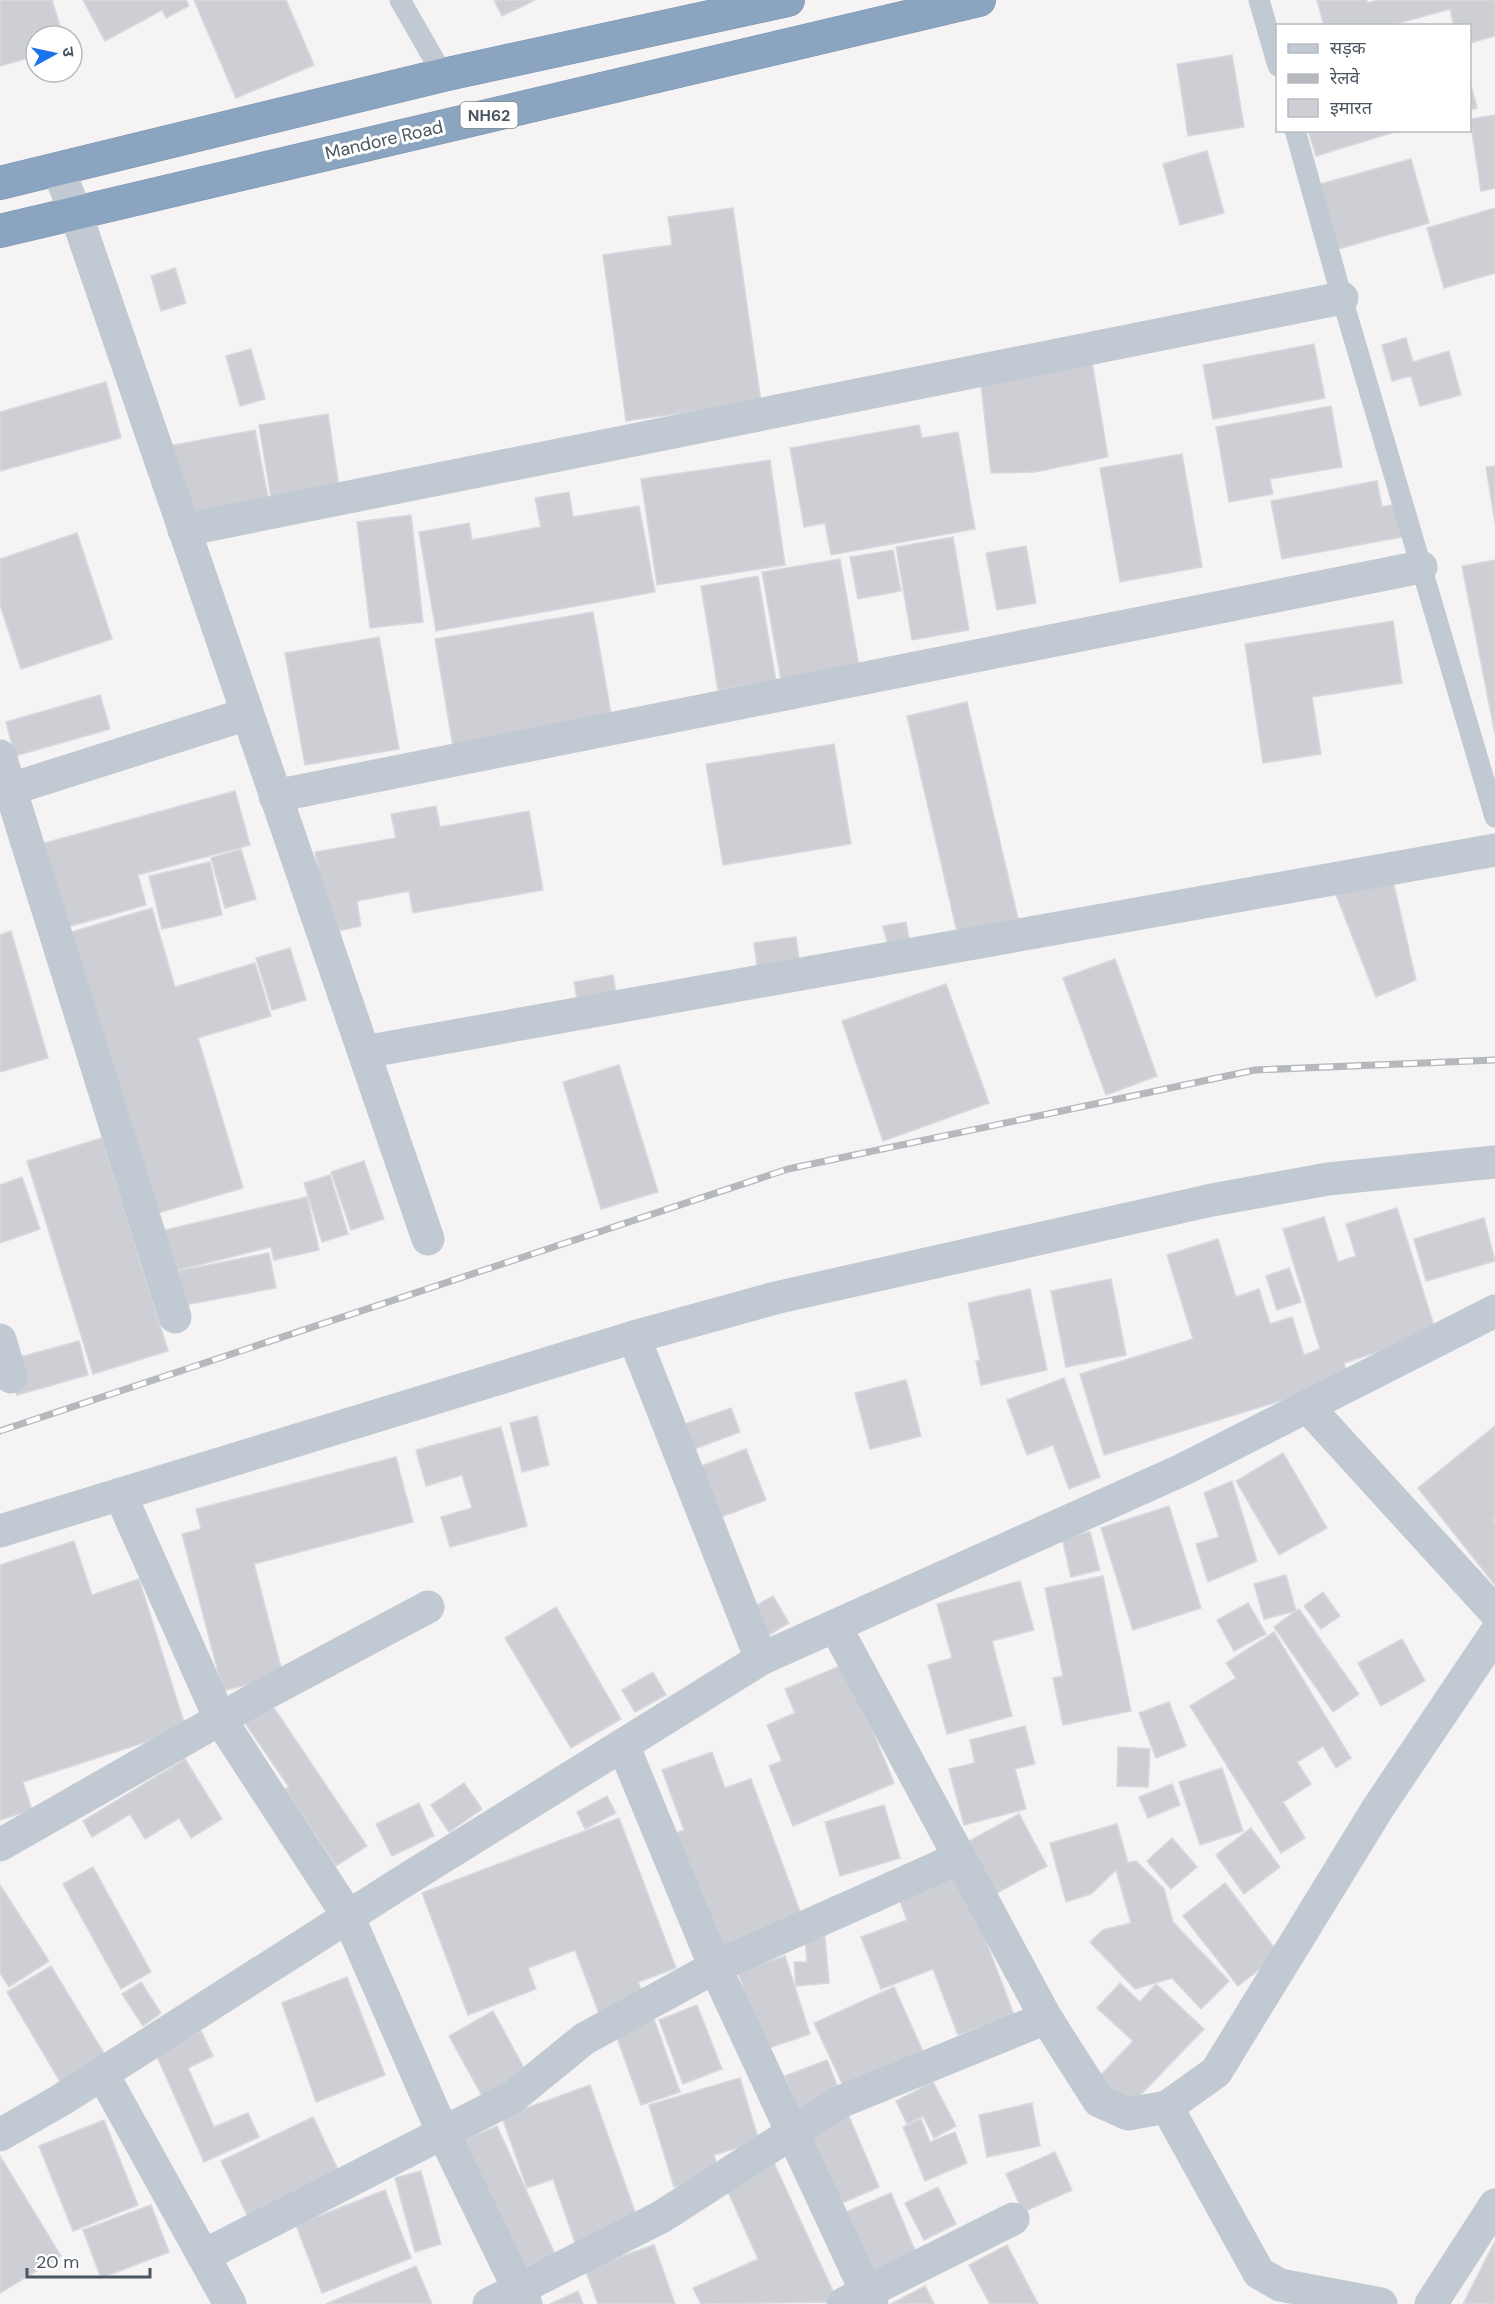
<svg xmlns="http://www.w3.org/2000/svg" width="1495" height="2304" font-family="'DM Sans','Noto Sans Devanagari',sans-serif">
<rect width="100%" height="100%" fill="#f5f3f3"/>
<g fill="#cdcfd5" stroke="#d7d9de" stroke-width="1.5">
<polygon points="0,0 52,0 63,36 36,36 36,56 0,66"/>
<polygon points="83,0 186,0 189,6 166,18 162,10 105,41"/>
<polygon points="194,0 286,0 314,65 236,98"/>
<polygon points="494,0 535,0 502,16"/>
<polygon points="1317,0 1367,0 1367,3 1379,0 1495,0 1495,36 1470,43 1470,26 1454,26 1450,9 1388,26 1324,26"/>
<polygon points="1232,55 1244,127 1188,136 1177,64"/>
<polygon points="1470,81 1477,108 1470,110"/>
<polygon points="1495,115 1495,188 1481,191 1470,119"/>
<polygon points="1308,130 1401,130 1316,156"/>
<polygon points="1207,151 1224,213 1180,225 1163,164"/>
<polygon points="1411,159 1429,223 1335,250 1317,185"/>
<polygon points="733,208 761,402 626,421 603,255 672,245 668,217"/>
<polygon points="1495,208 1495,273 1444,288 1427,228"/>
<polygon points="175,268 186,303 161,311 151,276"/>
<polygon points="1406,338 1413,362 1449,351 1461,395 1420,406 1411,376 1392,381 1382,345"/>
<polygon points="1314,344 1325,398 1213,419 1203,365"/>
<polygon points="251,349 265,399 240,406 226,356"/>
<polygon points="1092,362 1108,457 1035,472 991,473 980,377"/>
<polygon points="106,382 121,438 0,471 0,412"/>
<polygon points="1331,406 1342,467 1270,479 1273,494 1229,502 1216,427"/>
<polygon points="328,414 339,487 271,498 259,425"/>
<polygon points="919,425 922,438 958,432 975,529 831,555 825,523 804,527 790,448"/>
<polygon points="255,430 269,503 181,519 168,446"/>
<polygon points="1182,454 1202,567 1120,582 1100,468"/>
<polygon points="770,460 785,565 657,585 641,479"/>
<polygon points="1495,466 1495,523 1486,467"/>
<polygon points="1377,481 1382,507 1397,504 1403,537 1282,559 1271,501"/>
<polygon points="569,492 573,517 639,506 655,592 436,631 419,532 469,523 472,540 541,527 535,498"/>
<polygon points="411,515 423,622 370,628 357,522"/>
<polygon points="77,533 112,639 21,669 0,605 0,559"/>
<polygon points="953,537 969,630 912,640 896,547"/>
<polygon points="1026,546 1036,603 997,610 986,553"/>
<polygon points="893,550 901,591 858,599 850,557"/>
<polygon points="840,559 859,666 781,680 762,572"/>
<polygon points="1495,560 1495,734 1462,566"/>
<polygon points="758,576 776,681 718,690 701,586"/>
<polygon points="593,612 612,719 453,747 435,639"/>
<polygon points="1393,621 1402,683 1312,697 1321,754 1263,763 1245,644"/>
<polygon points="379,637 399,749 305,765 285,653"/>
<polygon points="100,695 110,729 15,756 6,722"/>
<polygon points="967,702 1021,931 960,945 907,716"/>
<polygon points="834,744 851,844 723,865 706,764"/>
<polygon points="235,791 250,845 138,875 146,905 64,928 41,844"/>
<polygon points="436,806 440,827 529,811 543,890 413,913 409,891 357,901 361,926 329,933 315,852 396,838 391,814"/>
<polygon points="241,849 256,899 225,908 211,858"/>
<polygon points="210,862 222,915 162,929 149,876"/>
<polygon points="1392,877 1416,980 1376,997 1335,892"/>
<polygon points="152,908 175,987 255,963 271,1016 198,1038 243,1188 151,1215 68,933"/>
<polygon points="906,922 910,945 889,949 883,926"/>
<polygon points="11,931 48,1058 0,1072 0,935"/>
<polygon points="796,937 800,968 758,973 754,943"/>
<polygon points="290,948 306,1000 272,1010 256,958"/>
<polygon points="1115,959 1157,1076 1106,1095 1063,978"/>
<polygon points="613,975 618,1003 579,1010 574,982"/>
<polygon points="946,984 989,1103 883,1141 842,1021"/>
<polygon points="619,1065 658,1192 601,1209 563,1082"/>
<polygon points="102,1138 168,1351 93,1374 27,1161"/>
<polygon points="364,1161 384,1219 351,1230 331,1172"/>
<polygon points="330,1175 348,1234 322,1242 304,1183"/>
<polygon points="22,1177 40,1229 0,1243 0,1185"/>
<polygon points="307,1197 319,1250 274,1260 271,1247 174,1271 165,1230"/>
<polygon points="1397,1208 1435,1329 1406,1343 1344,1363 1349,1380 1104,1455 1080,1374 1193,1339 1167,1255 1218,1239 1236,1297 1259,1289 1270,1324 1292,1317 1304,1355 1320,1349 1283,1229 1324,1217 1338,1262 1356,1256 1346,1224"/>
<polygon points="1484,1218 1495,1261 1426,1281 1414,1239"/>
<polygon points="269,1253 276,1288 185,1305 178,1271"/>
<polygon points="1289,1268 1301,1302 1277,1310 1266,1276"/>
<polygon points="1111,1279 1126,1355 1066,1367 1051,1291"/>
<polygon points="1030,1289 1047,1370 981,1385 976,1361 980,1360 968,1303"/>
<polygon points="79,1341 88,1375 17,1395 9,1360"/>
<polygon points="1064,1378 1100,1477 1069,1489 1053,1445 1027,1455 1007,1400"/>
<polygon points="906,1380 921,1436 870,1449 855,1393"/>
<polygon points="731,1408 740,1432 694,1449 685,1424"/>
<polygon points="537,1416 549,1465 522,1472 510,1423"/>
<polygon points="1495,1426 1495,1518 1493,1520 1495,1523 1495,1585 1418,1488"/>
<polygon points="501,1427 527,1526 450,1547 441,1517 472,1508 462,1475 426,1486 416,1450"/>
<polygon points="746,1449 766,1500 711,1521 691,1470"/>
<polygon points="1283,1453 1327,1528 1279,1555 1236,1481"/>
<polygon points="396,1457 413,1522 254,1564 283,1675 223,1691 182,1534 201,1529 196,1509"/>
<polygon points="1232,1481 1257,1561 1208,1582 1196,1544 1219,1537 1204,1493"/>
<polygon points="1169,1506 1201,1608 1133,1630 1101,1528"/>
<polygon points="1090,1532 1100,1570 1071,1577 1062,1538"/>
<polygon points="74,1541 92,1595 139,1579 186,1729 23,1782 32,1810 0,1820 0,1565"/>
<polygon points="1286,1575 1296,1611 1264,1619 1254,1584"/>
<polygon points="1103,1576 1131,1711 1063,1725 1053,1678 1063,1676 1045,1588"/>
<polygon points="1020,1581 1034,1630 992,1641 1012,1716 947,1734 928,1665 952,1658 937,1604"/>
<polygon points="1323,1592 1340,1616 1321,1629 1304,1606"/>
<polygon points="773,1596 789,1623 764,1638 748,1610"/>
<polygon points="1248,1603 1266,1634 1234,1651 1217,1620"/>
<polygon points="556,1607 621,1719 571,1748 505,1638"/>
<polygon points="1299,1609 1359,1694 1333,1712 1274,1627"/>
<polygon points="1274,1632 1351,1758 1336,1768 1323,1746 1297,1762 1311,1784 1283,1802 1305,1838 1281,1853 1190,1706 1236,1678 1226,1663"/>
<polygon points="1402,1639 1425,1681 1381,1706 1358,1663"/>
<polygon points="845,1664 894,1783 793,1826 769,1766 782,1761 767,1725 795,1713 785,1689"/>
<polygon points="653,1672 666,1695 635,1712 622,1690"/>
<polygon points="1169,1702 1186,1746 1156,1758 1139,1713"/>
<polygon points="272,1705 367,1846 336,1866 285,1789 289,1787 245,1723"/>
<polygon points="1025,1726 1035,1764 1015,1769 1026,1809 964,1825 949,1769 975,1763 970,1740"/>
<polygon points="1118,1747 1150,1749 1148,1787 1117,1786"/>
<polygon points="712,1752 725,1788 751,1779 805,1925 719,1957 674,1834 684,1830 662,1770"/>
<polygon points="185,1759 222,1819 191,1838 179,1818 145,1839 130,1814 92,1837 83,1821"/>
<polygon points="1222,1768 1243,1831 1200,1845 1179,1782"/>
<polygon points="464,1783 482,1809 449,1832 431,1805"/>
<polygon points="1172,1784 1180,1805 1148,1818 1139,1797"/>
<polygon points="607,1796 616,1813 585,1829 577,1812"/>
<polygon points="419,1803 434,1836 392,1856 376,1824"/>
<polygon points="884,1805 900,1858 840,1876 825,1822"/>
<polygon points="1019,1814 1047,1866 984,1900 956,1848"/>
<polygon points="619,1818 676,1968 638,1982 647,2004 602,2021 575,1950 528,1968 536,1989 468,2015 422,1893"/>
<polygon points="1117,1824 1128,1863 1136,1861 1164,1889 1173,1922 1229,1981 1201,2009 1172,1978 1135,1989 1090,1942 1103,1930 1131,1923 1116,1870 1091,1894 1066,1902 1050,1843"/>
<polygon points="1251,1828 1280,1867 1244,1894 1216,1855"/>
<polygon points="1172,1838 1197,1867 1171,1889 1147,1861"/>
<polygon points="93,1867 151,1972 121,1989 63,1884"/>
<polygon points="960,1872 1014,2015 958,2035 933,1969 881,1989 861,1937 907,1920 898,1896"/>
<polygon points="1225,1883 1279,1954 1238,1986 1183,1916"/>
<polygon points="0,1885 49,1961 9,1987 0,1973"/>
<polygon points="825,1937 829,1983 796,1986 794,1962 807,1962 805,1938"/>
<polygon points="785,1956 810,2034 763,2050 738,1972"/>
<polygon points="51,1966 107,2058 62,2085 7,1992"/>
<polygon points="347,1977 385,2075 316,2102 282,2003"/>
<polygon points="141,1982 161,2013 143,2026 122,1994"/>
<polygon points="1120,1983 1140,2002 1156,1984 1204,2029 1128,2108 1097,2079 1133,2041 1097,2008"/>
<polygon points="894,1987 926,2058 847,2094 814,2023"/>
<polygon points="697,2005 722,2069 683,2084 659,2020"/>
<polygon points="493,2011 530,2079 486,2103 449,2036"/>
<polygon points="654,2019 680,2092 641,2105 615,2032"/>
<polygon points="201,2031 213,2056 188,2068 214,2127 248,2113 259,2137 204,2162 155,2052"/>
<polygon points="827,2060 842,2098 800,2115 785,2076"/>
<polygon points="740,2078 759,2141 714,2155 719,2173 674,2187 649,2105"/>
<polygon points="933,2082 956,2126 934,2138 923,2116 907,2124 896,2101"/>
<polygon points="590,2085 640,2226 577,2248 553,2179 527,2188 502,2117"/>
<polygon points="1032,2103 1040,2146 987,2157 979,2115"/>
<polygon points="848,2114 879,2187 833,2207 802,2133"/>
<polygon points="313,2117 339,2172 249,2219 221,2161"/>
<polygon points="921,2119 930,2142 955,2132 967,2163 925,2181 903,2127"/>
<polygon points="104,2120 138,2205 73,2231 39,2146"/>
<polygon points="497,2126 555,2254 517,2270 458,2143"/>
<polygon points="1055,2152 1072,2190 1023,2212 1006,2174"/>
<polygon points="0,2156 61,2256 0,2293"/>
<polygon points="774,2163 838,2302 701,2304 693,2288 758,2259 725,2185"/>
<polygon points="421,2171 441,2244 415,2252 395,2178"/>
<polygon points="938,2187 956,2224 924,2240 905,2203"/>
<polygon points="385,2190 411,2258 322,2293 296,2225"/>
<polygon points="891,2193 919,2260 868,2282 841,2214"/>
<polygon points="151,2205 169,2252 101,2278 83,2230"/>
<polygon points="1495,2241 1495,2304 1463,2304"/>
<polygon points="654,2245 675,2304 598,2304 585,2269"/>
<polygon points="1007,2245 1038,2304 990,2304 969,2265"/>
<polygon points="416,2266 432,2304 326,2304"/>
<polygon points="925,2286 934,2304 891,2304"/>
<polygon points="578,2291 583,2304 550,2304"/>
</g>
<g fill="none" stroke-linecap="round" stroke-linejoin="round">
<g stroke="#7690ad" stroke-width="34">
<g id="highway">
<polyline points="0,183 443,75 788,0"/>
<polyline points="0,231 979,0"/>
</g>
</g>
<g stroke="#c1cad2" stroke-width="21">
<polyline points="400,0 443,75"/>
<polyline points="1259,0 1278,66"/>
<polyline points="1295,130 1342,298 1495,817"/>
</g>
<g stroke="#c1cad2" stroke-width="33">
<polyline points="58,169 76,214 428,1239"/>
<polyline points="184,530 1342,298"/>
<polyline points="0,756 175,1317"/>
<polyline points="11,789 247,714"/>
<polyline points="275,796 1421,567"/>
<polyline points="364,1052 1495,850"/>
<polyline points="634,1337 761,1659"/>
<polyline points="0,1340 11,1377"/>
<polyline points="1307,1406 1495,1612"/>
<polyline points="120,1494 220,1719 348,1916 443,2133 526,2304"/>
<polyline points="0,1531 634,1337 775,1298 1212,1200 1328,1179 1495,1162"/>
<polyline points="835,1626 1046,2018 1099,2101 1128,2114 1167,2107 1216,2072 1378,1808 1495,1634"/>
<polyline points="623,1745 715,1967 872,2304"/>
<polyline points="0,1845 257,1698 428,1607"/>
<polyline points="102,2073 230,2304"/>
<polyline points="1167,2107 1259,2273 1280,2285 1381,2304"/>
<polyline points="0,2135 61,2100 396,1886 761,1659 1182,1470 1495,1311"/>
<polyline points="203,2256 513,2097 584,2039 715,1967 959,1858"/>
<polyline points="489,2304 661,2217 840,2102 1046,2018"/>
<polyline points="843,2304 1013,2219"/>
<polyline points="1431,2304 1495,2205"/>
</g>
<use href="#highway" stroke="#8ba5c1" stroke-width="33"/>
<g stroke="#b5b8bd" stroke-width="7">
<polyline id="rail" points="0,1431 788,1169 1255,1070 1495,1060"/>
</g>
<use href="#rail" stroke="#fff" stroke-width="4.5" stroke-dasharray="14" stroke-linecap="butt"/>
</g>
<g text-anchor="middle" stroke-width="6" stroke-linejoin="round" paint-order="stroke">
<rect fill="#fff" stroke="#808990" stroke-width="1.5" x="460.5" y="102" width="57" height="26" rx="4.5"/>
<g font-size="16" font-weight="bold" fill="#4a5661">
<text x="489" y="121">NH62</text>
</g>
<g font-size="18" fill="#4a5661" stroke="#fff">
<text transform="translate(384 140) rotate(-13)" y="6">Mandore Road</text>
</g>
</g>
<rect x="1276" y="24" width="195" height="108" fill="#ffffff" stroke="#b7bbc0" stroke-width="1.5"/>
<rect x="1288" y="44" width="30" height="9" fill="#c1cad2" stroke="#b7bbc0" stroke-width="1.5"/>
<text x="1330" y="54" font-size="18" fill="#4a5661">सड़क</text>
<rect x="1288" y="74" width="30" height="9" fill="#b5b8bd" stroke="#b7bbc0" stroke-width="1.5"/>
<text x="1330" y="84" font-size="18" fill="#4a5661">रेलवे</text>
<rect x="1288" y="99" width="30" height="18" fill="#cdcfd5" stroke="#b7bbc0" stroke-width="1.5"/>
<text x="1330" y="114" font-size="18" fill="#4a5661">इमारत</text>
<g transform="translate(54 54) rotate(82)"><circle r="28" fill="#ffffff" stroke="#b7bbc0" stroke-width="1.5"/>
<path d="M0-4.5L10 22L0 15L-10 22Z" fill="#1a73e8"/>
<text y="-9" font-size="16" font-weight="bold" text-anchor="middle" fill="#4a5661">उ</text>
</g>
<path d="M27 2268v9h123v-9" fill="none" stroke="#4a5661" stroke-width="3"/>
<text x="36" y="2268" font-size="18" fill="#4a5661" stroke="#ffffff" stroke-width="4.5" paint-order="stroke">20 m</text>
</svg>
